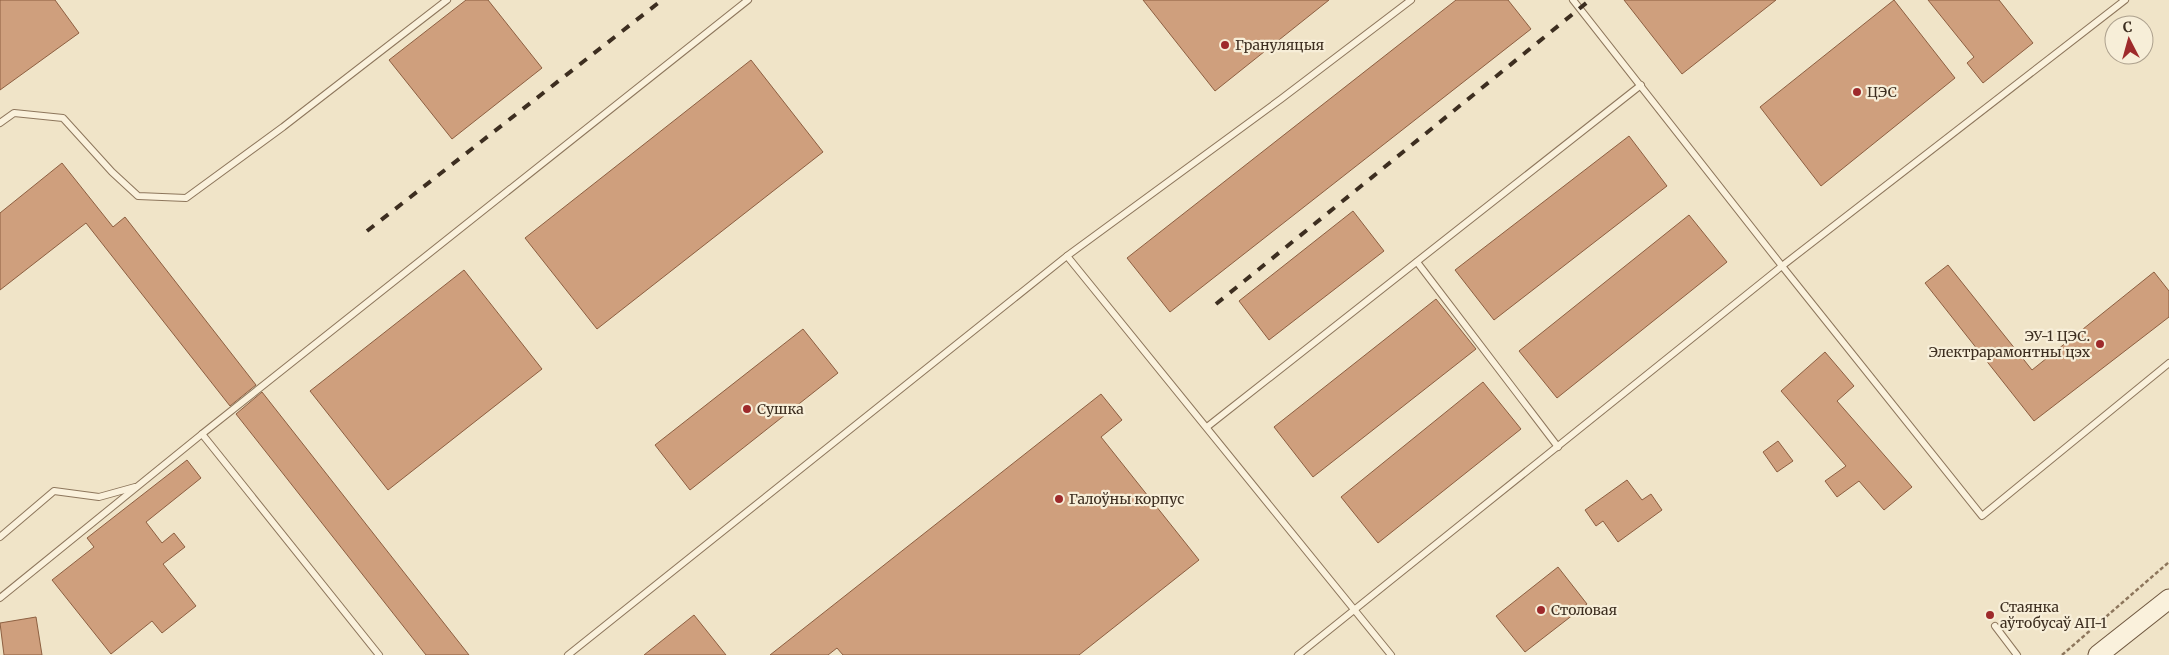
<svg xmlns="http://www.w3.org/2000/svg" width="2169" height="655" font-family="Merriweather,serif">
<rect width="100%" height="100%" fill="#f0e4c8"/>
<g fill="#cf9f7d" stroke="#8d5f41">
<polygon points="0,0 55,0 79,33 0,90"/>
<polygon points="466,0 488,0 542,68 452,139 389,60"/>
<polygon points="1143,0 1329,0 1215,91"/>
<polygon points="1456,0 1508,0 1531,29 1170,312 1127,258"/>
<polygon points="1624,0 1776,0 1682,74"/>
<polygon points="1894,0 1955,78 1821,186 1760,107"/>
<polygon points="1928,0 1999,0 2033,43 1983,83 1967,63 1974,57"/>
<polygon points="751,60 823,152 597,329 525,238"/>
<polygon points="1629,136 1667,186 1494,320 1455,270"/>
<polygon points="62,163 113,227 125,217 256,385 230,406 86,223 0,290 0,213"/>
<polygon points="1353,211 1384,251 1269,340 1239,301"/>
<polygon points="1689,215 1727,262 1557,398 1519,351"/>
<polygon points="1948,265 2032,370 2154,272 2169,291 2169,317 2034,421 1925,283"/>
<polygon points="464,270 542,369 388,490 310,391"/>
<polygon points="1436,299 1476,349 1313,477 1274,427"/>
<polygon points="803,329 838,373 690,490 655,445"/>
<polygon points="1825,352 1854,386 1837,401 1912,487 1884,510 1859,481 1837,497 1825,481 1846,466 1781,391"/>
<polygon points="1483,382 1521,429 1378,543 1341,497"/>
<polygon points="262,392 469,655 426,655 236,414"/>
<polygon points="1101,394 1122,420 1101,437 1199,560 1079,655 843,655 837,648 828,655 770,655"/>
<polygon points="1778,441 1793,461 1777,472 1763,452"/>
<polygon points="187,460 201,478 146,522 162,543 174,533 185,547 163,564 196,606 162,633 152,621 111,654 52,580 94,547 87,538"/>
<polygon points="1627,480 1642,500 1651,494 1662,510 1618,542 1603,521 1596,526 1585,510"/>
<polygon points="1558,567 1587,604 1525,652 1496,616"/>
<polygon points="694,615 726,655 644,655"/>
<polygon points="36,617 42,655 4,655 0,623"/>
</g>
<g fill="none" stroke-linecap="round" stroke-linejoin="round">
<g stroke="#8d765c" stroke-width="8">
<g id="lane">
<polyline points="2125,0 1782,266 1982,516 2169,363"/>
<polyline points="0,123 14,113 63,118 112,172 138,196 186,198 283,127 447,0"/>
<polyline points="1417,262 1558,447"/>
<polyline points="1207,427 1641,85"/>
<polyline points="0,537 54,491 99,497 135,487"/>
<polyline points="0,598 202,434"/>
<polyline points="1995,626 2017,655"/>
<polyline points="379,655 202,434 748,0"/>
<polyline points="568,655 1067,256"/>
<polyline points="1298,655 1782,266 1573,0"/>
<polyline points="1391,655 1067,256 1281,99 1411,0"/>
</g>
</g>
<g stroke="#6f573f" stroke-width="21">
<polyline id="secondary" points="2098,655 2169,599"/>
</g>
<polyline stroke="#8d765c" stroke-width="2.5" stroke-dasharray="4 2.5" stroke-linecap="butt" points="2062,655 2169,562"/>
<use href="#lane" stroke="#faf1dc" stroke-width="6"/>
<use href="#secondary" stroke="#faf1dc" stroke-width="19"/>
<g stroke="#3d2e20" stroke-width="4" stroke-dasharray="9 9" stroke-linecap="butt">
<polyline points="367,231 662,0"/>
<polyline points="1216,304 1590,0"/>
</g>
</g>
<g fill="#9e2a2b" stroke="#f7eed8" stroke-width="2">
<circle cx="1225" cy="45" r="5"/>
<circle cx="1857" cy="92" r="5"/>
<circle cx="2100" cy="344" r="5"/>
<circle cx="747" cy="409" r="5"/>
<circle cx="1059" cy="499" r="5"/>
<circle cx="1541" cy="610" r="5"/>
<circle cx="1990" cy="615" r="5"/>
</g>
<g text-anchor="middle" stroke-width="4.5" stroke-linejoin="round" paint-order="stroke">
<g font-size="14" fill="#3d2e20" stroke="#f7eed8" text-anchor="start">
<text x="1235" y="50">Грануляцыя</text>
<text x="1867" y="97">ЦЭС</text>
<text x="2090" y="341" text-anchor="end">ЭУ-1 ЦЭС.<tspan x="2090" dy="16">Электрарамонтны цэх</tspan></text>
<text x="757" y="414">Сушка</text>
<text x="1069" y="504">Галоўны корпус</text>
<text x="2000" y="612">Стаянка<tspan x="2000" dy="16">аўтобусаў АП-1</tspan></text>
<text x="1551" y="615">Столовая</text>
</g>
</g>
<g transform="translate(2129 40) rotate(354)"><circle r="24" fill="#f7eed8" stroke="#ada18e"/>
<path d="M0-4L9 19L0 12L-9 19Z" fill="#9e2a2b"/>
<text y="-8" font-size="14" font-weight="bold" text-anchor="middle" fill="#3d2e20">С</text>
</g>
</svg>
